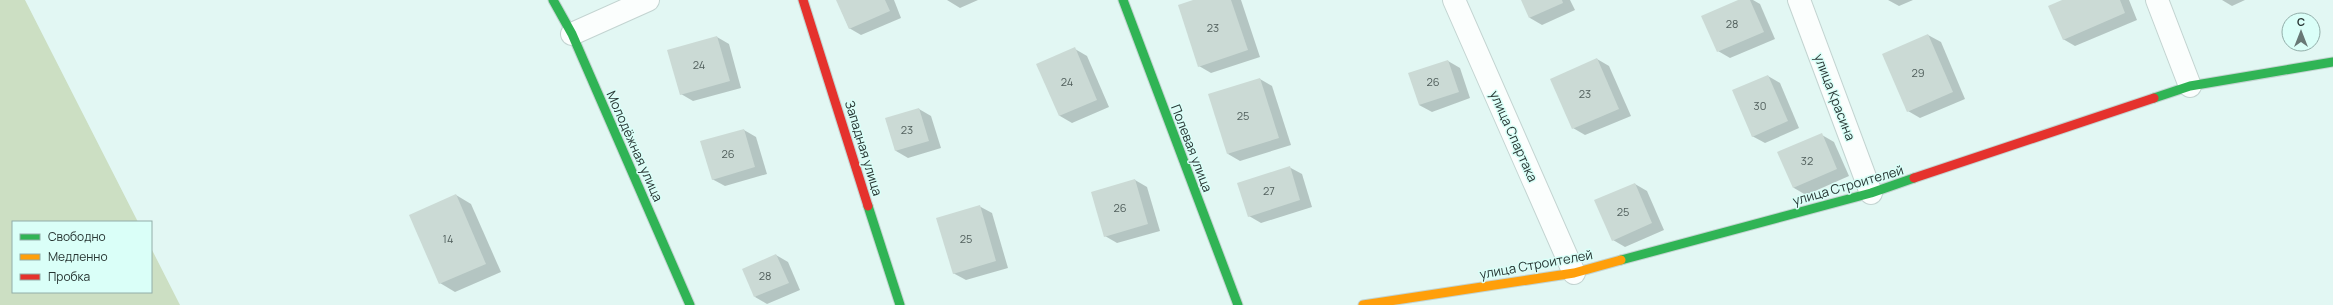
<svg xmlns="http://www.w3.org/2000/svg" width="2333" height="305" font-family="Manrope,sans-serif">
<rect width="100%" height="100%" fill="#e2f7f3"/>
<polygon fill="#ccdfc3" points="0,0 25,0 138,222 13,222 13,292 151,292 151,248 180,305 0,305"/>
<g fill="#0003">
<polygon points="837,0 894,0 901,18 861,35 849,28"/>
<polygon points="947,0 978,0 960,8"/>
<polygon points="1197,0 1241,0 1260,57 1211,73 1199,66"/>
<polygon points="1522,0 1570,0 1575,10 1542,25 1530,18"/>
<polygon points="1741,0 1753,0 1760,4 1775,39 1730,58 1718,51"/>
<polygon points="1888,0 1913,0 1899,6"/>
<polygon points="2065,0 2129,0 2137,20 2075,46 2063,39"/>
<polygon points="2222,0 2245,0 2232,6"/>
<polygon points="1928,35 1941,42 1965,99 1920,118 1908,111"/>
<polygon points="717,37 729,44 741,88 693,101 681,94"/>
<polygon points="1075,49 1087,56 1109,107 1072,123 1060,116 1038,64"/>
<polygon points="1597,59 1609,66 1631,116 1585,135 1573,128"/>
<polygon points="1448,61 1460,68 1470,98 1432,112 1419,105"/>
<polygon points="1768,76 1780,83 1799,128 1765,143 1752,136"/>
<polygon points="1260,79 1272,86 1291,145 1240,161 1228,154"/>
<polygon points="919,109 931,116 941,148 908,158 896,151 886,119"/>
<polygon points="744,130 756,137 767,174 725,186 712,179"/>
<polygon points="1822,135 1834,142 1849,176 1806,195 1794,188 1779,153"/>
<polygon points="1289,167 1302,174 1312,207 1261,223 1249,216"/>
<polygon points="1135,180 1147,187 1160,231 1117,243 1105,236"/>
<polygon points="1635,184 1647,191 1664,230 1625,247 1613,240"/>
<polygon points="456,195 471,204 501,272 455,292 440,283"/>
<polygon points="979,206 992,213 1008,268 966,280 953,273"/>
<polygon points="776,255 788,262 800,290 767,304 755,297"/>
</g>
<g fill="#cbdad5">
<polygon points="836,0 885,0 890,11 849,29"/>
<polygon points="1193,0 1231,0 1248,50 1198,67 1178,5"/>
<polygon points="1521,0 1562,0 1563,3 1529,18"/>
<polygon points="1738,0 1750,0 1764,32 1717,52 1701,16"/>
<polygon points="2062,0 2120,0 2125,13 2063,40 2048,6"/>
<polygon points="1928,34 1953,92 1907,112 1882,54"/>
<polygon points="717,36 730,81 680,95 667,50"/>
<polygon points="1075,47 1097,100 1059,116 1036,64"/>
<polygon points="1597,58 1619,109 1572,129 1550,79"/>
<polygon points="1448,60 1459,92 1419,105 1408,73"/>
<polygon points="1768,75 1788,121 1752,137 1732,90"/>
<polygon points="1260,78 1279,138 1227,154 1208,94"/>
<polygon points="919,108 929,141 895,151 885,118"/>
<polygon points="744,129 755,167 712,180 700,141"/>
<polygon points="1822,133 1837,169 1793,188 1777,152"/>
<polygon points="1290,166 1300,200 1248,217 1237,183"/>
<polygon points="1135,179 1148,224 1104,237 1091,192"/>
<polygon points="1635,183 1652,223 1612,241 1594,200"/>
<polygon points="456,194 486,264 439,284 409,215"/>
<polygon points="980,205 996,261 953,274 936,218"/>
<polygon points="776,254 789,283 754,297 742,269"/>
</g>
<g fill="none" stroke-linecap="round" stroke-linejoin="round">
<g stroke="#c3d4d1" stroke-width="24">
<g id="street">
<polyline points="1454,0 1574,273"/>
<polyline points="1799,0 1871,193"/>
<polyline points="2157,0 2190,86"/>
<polyline points="572,34 648,0"/>
</g>
</g>
<g stroke="#c3d4d1" stroke-width="11">
<g id="fast">
<polyline points="553,0 572,34 690,305"/>
<polyline points="1123,0 1238,305"/>
<polyline points="2154,98 2190,86 2333,62"/>
<polyline points="868,206 900,305"/>
<polyline points="1621,260 1871,193 1914,178"/>
</g>
</g>
<g stroke="#c3d4d1" stroke-width="11">
<polyline id="slow" points="1363,305 1574,273 1621,260"/>
</g>
<g stroke="#c3d4d1" stroke-width="11">
<g id="jam">
<polyline points="803,0 868,206"/>
<polyline points="1914,178 2154,98"/>
</g>
</g>
<use href="#street" stroke="#fbfefd" stroke-width="22"/>
<use href="#fast" stroke="#30b455" stroke-width="9"/>
<use href="#slow" stroke="#ff9f0a" stroke-width="9"/>
<use href="#jam" stroke="#e5322d" stroke-width="9"/>
</g>
<g text-anchor="middle" stroke-width="3" stroke-linejoin="round" paint-order="stroke">
<g font-size="11" fill="#505e5b">
<text x="1732" y="28">28</text>
<text x="1213" y="32">23</text>
<text x="699" y="69">24</text>
<text x="1918" y="77">29</text>
<text x="1067" y="86">24</text>
<text x="1433" y="86">26</text>
<text x="1585" y="98">23</text>
<text x="1760" y="110">30</text>
<text x="1243" y="120">25</text>
<text x="907" y="134">23</text>
<text x="728" y="158">26</text>
<text x="1807" y="165">32</text>
<text x="1269" y="195">27</text>
<text x="1120" y="212">26</text>
<text x="1623" y="216">25</text>
<text x="448" y="243">14</text>
<text x="966" y="243">25</text>
<text x="765" y="280">28</text>
</g>
<g font-size="13" fill="#273532" stroke="#dafff8">
<text transform="translate(1835 97) rotate(69)" y="5">улица Красина</text>
<text transform="translate(1514 136) rotate(66)" y="5">улица Спартака</text>
<text transform="translate(635 146) rotate(66)" y="5">Молодёжная улица</text>
<text transform="translate(864 148) rotate(73)" y="5">Западная улица</text>
<text transform="translate(1192 148) rotate(69)" y="5">Полевая улица</text>
<text transform="translate(1848 185) rotate(-16)" y="5">улица Строителей</text>
<text transform="translate(1536 264) rotate(-10)" y="5">улица Строителей</text>
</g>
</g>
<rect x="12" y="221" width="140" height="72" fill="#dafff8" stroke="#92aea9"/>
<rect x="20" y="234" width="20" height="6" fill="#30b455" stroke="#92aea9"/>
<text x="48" y="241" font-size="12" fill="#273532">Свободно</text>
<rect x="20" y="254" width="20" height="6" fill="#ff9f0a" stroke="#92aea9"/>
<text x="48" y="261" font-size="12" fill="#273532">Медленно</text>
<rect x="20" y="274" width="20" height="6" fill="#e5322d" stroke="#92aea9"/>
<text x="48" y="281" font-size="12" fill="#273532">Пробка</text>
<g transform="translate(2301 32)"><circle r="19" fill="#dafff8" stroke="#92aea9"/>
<path d="M0-3L7 15L0 10L-7 15Z" fill="#687976"/>
<text y="-6" font-size="11" font-weight="bold" text-anchor="middle" fill="#273532">С</text>
</g>
</svg>
